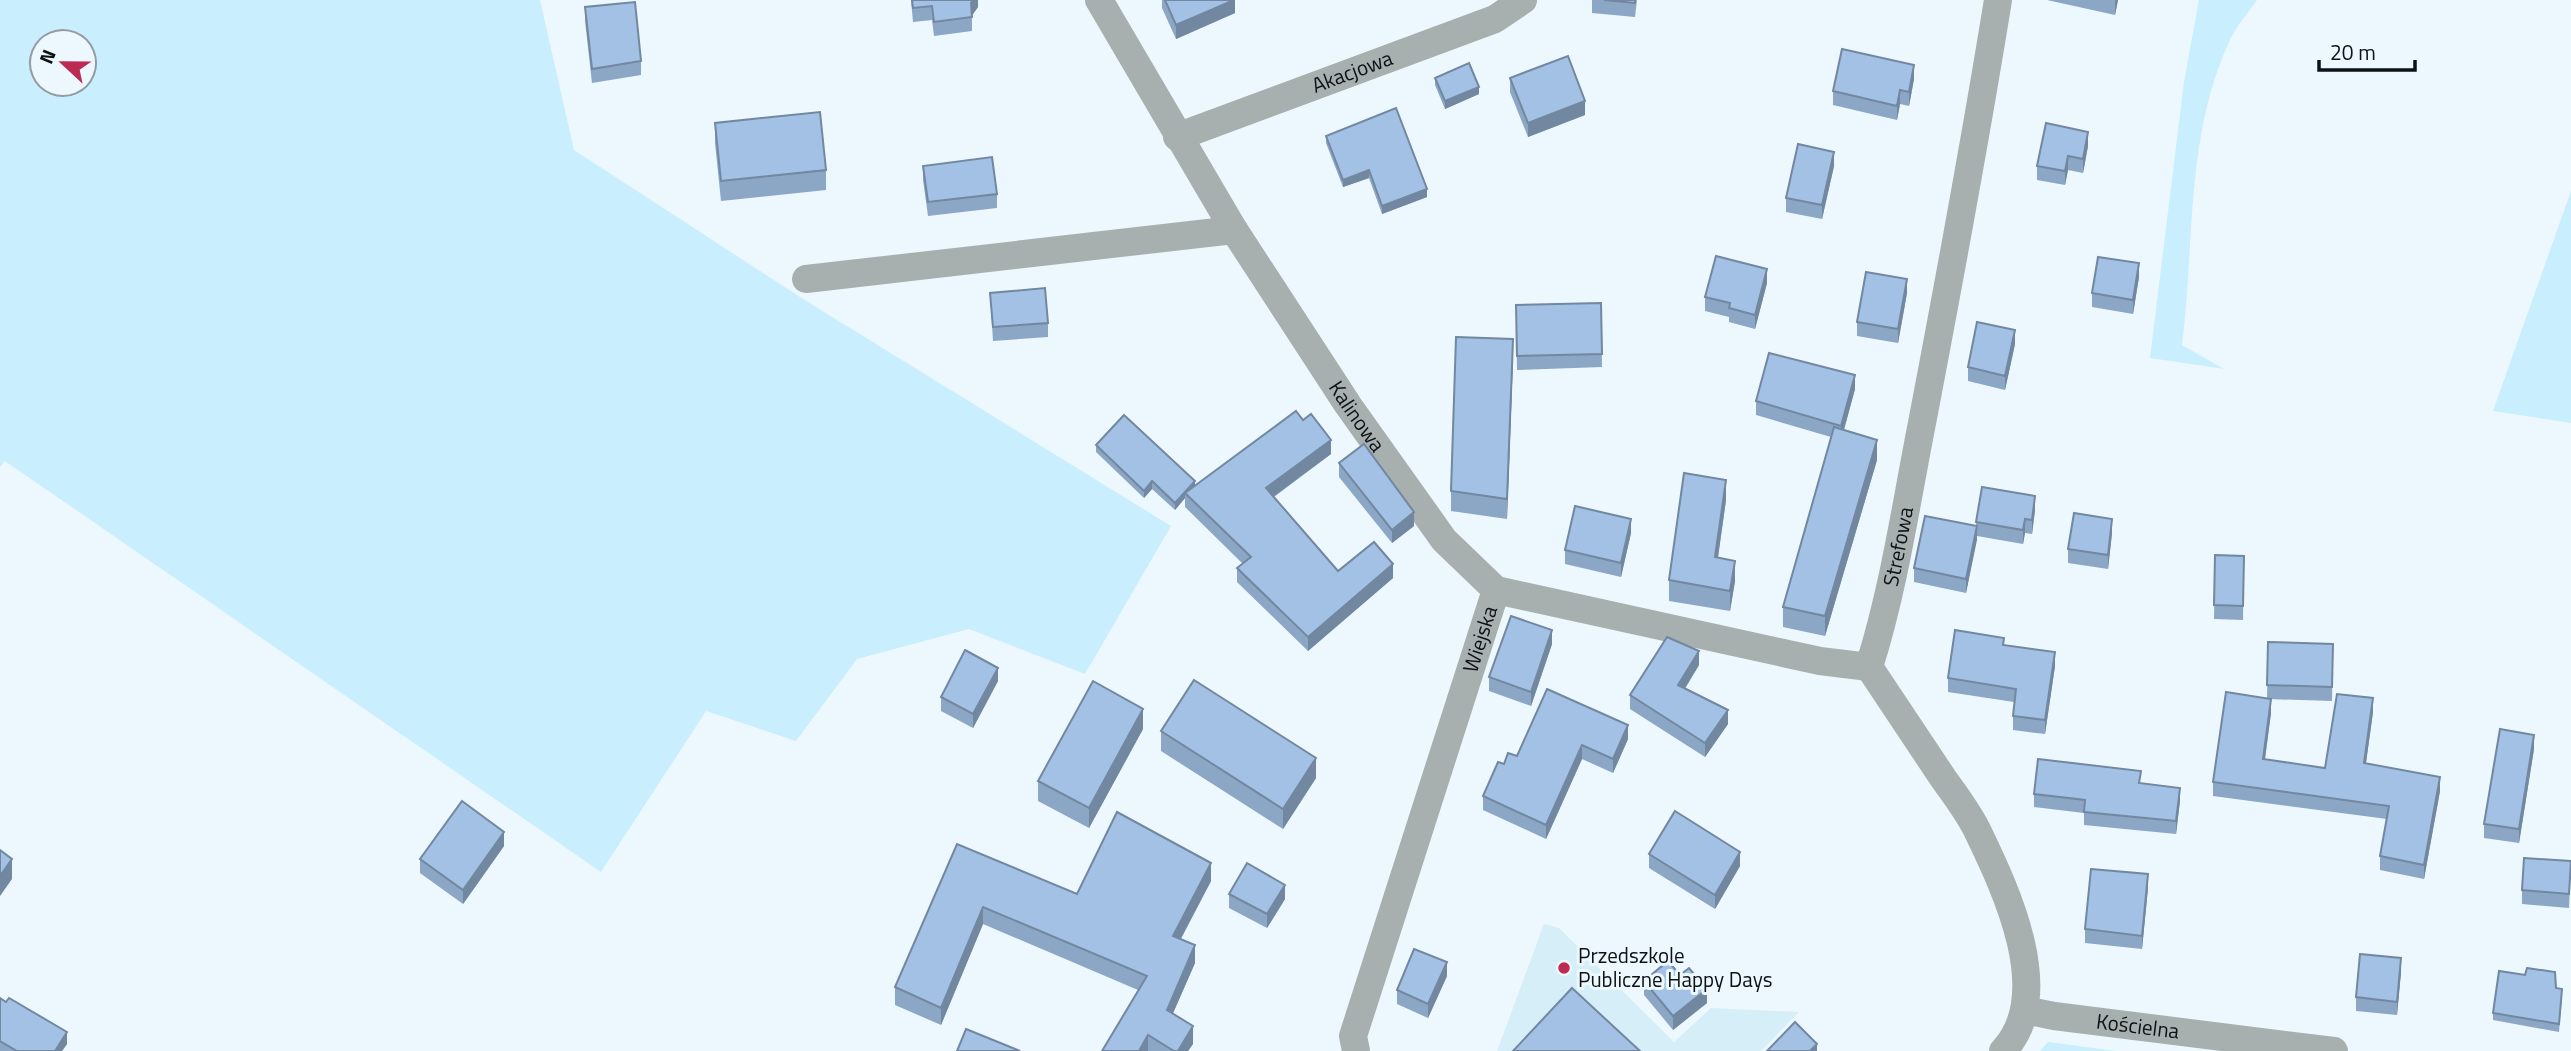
<svg xmlns="http://www.w3.org/2000/svg" width="2571" height="1051" font-family="'Titillium Web',sans-serif">
<rect width="100%" height="100%" fill="#ecf8fd"/>
<polygon fill="#d6eef8" points="1544,924 1559,928 1674,1042 1711,1008 1799,1012 1761,1051 1497,1051"/>
<g fill="#c9eefe" fill-rule="evenodd">
<path d="M0 0H540L574 150 803 299 1171 526 1085 674 969 629 857 659 796 741 706 711 601 872 5 461 0 467ZM84 42V84H42V42Z"/>
<path d="M2199 0H2257C2248 13 2236 26 2230 40 2185 135 2195 244 2182 345L2224 369 2150 358 2184 82Z"/>
<polygon points="2571,191 2571,423 2493,411"/>
<polygon points="2048,1042 2116,1051 2040,1051"/>
</g>
<g fill="none" stroke-linecap="round" stroke-linejoin="round">
<g stroke="#a8afaf" stroke-width="28">
<path id="s1" d="M1099 0 1234 230 1348 405 1444 540 1496 590 1820 661 1869 667"/>
<path id="s2" d="M1177 137 1495 19 1523 0"/>
<polyline points="806,279 1234,230"/>
<path id="s3" d="M1869 667C1894 588 1906 504 1922 423 1949 282 1975 142 1998 0"/>
<path d="M1869 667C1894 704 1918 741 1943 778 1955 795 1969 813 1978 832 2006 890 2056 995 2003 1051"/>
<path id="s4" d="M2025 1010 2054 1016 2334 1051"/>
<path id="s5" d="M1356 1051 1353 1036 1496 590"/>
</g>
</g>
<g fill="#8ca6c5">
<polygon points="911,0 978,0 978,7 972,15 972,31 934,36 932,20 913,22"/>
<polygon points="1162,0 1235,0 1235,13 1176,39 1162,8"/>
<polygon points="1592,0 1637,0 1635,17 1592,13"/>
<polygon points="2047,0 2118,0 2115,15"/>
<polygon points="585,7 641,61 641,75 592,83 585,21"/>
<polygon points="1435,78 1479,94 1445,109 1435,85"/>
<polygon points="1510,78 1585,115 1528,137 1510,92"/>
<polygon points="1914,79 1909,106 1900,104 1897,120 1833,105 1833,91"/>
<polygon points="715,123 826,170 826,190 721,201 715,143"/>
<polygon points="1326,136 1427,197 1382,214 1369,178 1343,187 1326,143"/>
<polygon points="2088,146 2083,173 2068,170 2065,185 2037,180 2037,166"/>
<polygon points="923,166 997,194 997,208 928,216 923,180"/>
<polygon points="1834,166 1822,219 1786,212 1786,198"/>
<polygon points="2139,277 2133,314 2092,307 2092,293"/>
<polygon points="1767,283 1755,329 1729,322 1729,317 1705,311 1705,297"/>
<polygon points="990,293 1048,323 1048,337 993,341"/>
<polygon points="1907,293 1898,343 1857,336 1857,322"/>
<polygon points="1601,303 1602,367 1517,370 1516,305"/>
<polygon points="2015,344 2005,390 1968,381 1968,367"/>
<polygon points="1513,359 1507,519 1451,511 1451,491"/>
<polygon points="1855,389 1844,430 1877,460 1825,636 1783,627 1783,607 1831,437 1756,415 1756,401"/>
<polygon points="1096,445 1195,486 1331,454 1274,497 1338,571 1393,578 1308,651 1237,582 1237,568 1243,564 1185,507 1185,498 1175,510 1152,489 1144,498 1096,452"/>
<polygon points="1339,463 1414,526 1392,543 1339,477"/>
<polygon points="1726,500 1718,558 1735,581 1730,611 1669,601 1669,580"/>
<polygon points="2035,510 2032,534 2025,533 2023,544 1977,536 1966,593 1914,582 1914,568 1976,526 1976,522"/>
<polygon points="1631,533 1621,577 1565,564 1565,550"/>
<polygon points="2112,533 2108,569 2068,563 2068,549"/>
<polygon points="2215,555 2244,556 2243,620 2214,619"/>
<polygon points="2268,642 2333,644 2332,701 2268,699 2271,713 2265,759 2325,768 2373,712 2366,763 2440,791 2424,879 2380,870 2380,856 2387,819 2213,796 2213,782 2267,699"/>
<polygon points="1552,644 1531,706 1489,691 1489,677"/>
<polygon points="2004,645 2055,666 2045,734 2013,730 2013,716 2014,702 1948,692 1948,678"/>
<polygon points="1699,665 1685,689 1728,724 1705,757 1630,709 1630,695"/>
<polygon points="998,681 973,728 941,711 941,697"/>
<polygon points="1547,689 1628,739 1613,773 1582,759 1546,839 1483,810 1483,796 1517,756"/>
<polygon points="1143,729 1089,828 1038,801 1038,781"/>
<polygon points="1161,731 1316,778 1283,829 1161,751"/>
<polygon points="2534,749 2519,843 2484,838 2484,824"/>
<polygon points="2141,783 2180,801 2176,834 2084,825 2084,813 2034,807 2034,794"/>
<polygon points="957,844 1077,894 1211,881 1181,939 1195,963 1173,1013 1193,1044 1188,1051 1102,1051 1138,990 983,924 941,1025 895,1005 895,987"/>
<polygon points="504,846 463,904 420,873 420,859"/>
<polygon points="1649,854 1740,866 1715,909 1649,868"/>
<polygon points="2571,861 2569,908 2522,904 2522,890"/>
<polygon points="2148,888 2142,949 2085,943 2085,929"/>
<polygon points="1229,894 1285,899 1267,928 1229,908"/>
<polygon points="2401,972 2397,1015 2356,1011 2356,997"/>
<polygon points="1680,975 1707,1003 1673,1030 1644,995 1644,981"/>
<polygon points="1447,976 1428,1018 1397,1004 1397,990"/>
<polygon points="2556,988 2562,996 2559,1032 2493,1020 2493,1013"/>
<polygon points="0,998 67,1044 62,1051 0,1051"/>
</g>
<g fill="#7287a0">
<polygon points="973,0 978,0 978,7 971,17 971,3"/>
<polygon points="1235,0 1235,13 1176,39 1176,25"/>
<polygon points="2115,0 2118,0 2115,15"/>
<polygon points="1914,65 1914,79 1909,106 1909,92"/>
<polygon points="1479,87 1479,94 1445,109 1445,101"/>
<polygon points="1900,90 1900,104 1897,120 1897,106"/>
<polygon points="1585,101 1585,115 1528,137 1528,123"/>
<polygon points="2088,132 2088,146 2083,173 2083,159"/>
<polygon points="1834,152 1834,166 1822,219 1822,205"/>
<polygon points="2068,156 2068,170 2065,185 2065,171"/>
<polygon points="1369,170 1369,178 1343,187 1343,180"/>
<polygon points="1427,189 1427,197 1382,214 1382,206"/>
<polygon points="2139,263 2139,277 2133,314 2133,300"/>
<polygon points="1767,269 1767,283 1755,329 1755,315"/>
<polygon points="1907,279 1907,293 1898,343 1898,329"/>
<polygon points="2015,330 2015,344 2005,390 2005,376"/>
<polygon points="1513,339 1513,359 1507,519 1507,499"/>
<polygon points="1855,375 1855,389 1841,440 1841,426"/>
<polygon points="1331,440 1331,454 1266,502 1266,488"/>
<polygon points="1877,440 1877,460 1825,636 1825,616"/>
<polygon points="1726,480 1726,500 1715,577 1715,557"/>
<polygon points="1152,481 1152,489 1144,498 1144,491"/>
<polygon points="1195,481 1195,488 1185,493 1185,498 1175,510 1175,503"/>
<polygon points="2035,496 2035,510 2032,534 2032,520"/>
<polygon points="1414,512 1414,526 1392,543 1392,530"/>
<polygon points="1631,519 1631,533 1621,577 1621,563"/>
<polygon points="2025,519 2025,533 2023,544 2023,530"/>
<polygon points="2112,519 2112,533 2108,569 2108,555"/>
<polygon points="1977,526 1977,540 1966,593 1966,579"/>
<polygon points="1735,561 1735,581 1730,611 1730,591"/>
<polygon points="1393,564 1393,578 1308,651 1308,637"/>
<polygon points="1552,630 1552,644 1531,706 1531,692"/>
<polygon points="1699,651 1699,665 1678,699 1678,685"/>
<polygon points="2055,652 2055,666 2045,734 2045,720"/>
<polygon points="998,668 998,681 973,728 973,714"/>
<polygon points="2373,698 2373,712 2364,777 2364,763"/>
<polygon points="2271,699 2271,713 2263,773 2263,759"/>
<polygon points="1143,709 1143,729 1089,828 1089,808"/>
<polygon points="1728,710 1728,724 1705,757 1705,743"/>
<polygon points="1628,725 1628,739 1613,773 1613,759"/>
<polygon points="2534,735 2534,749 2519,843 2519,829"/>
<polygon points="1582,745 1582,759 1546,839 1546,825"/>
<polygon points="1316,758 1316,778 1283,829 1283,809"/>
<polygon points="2440,777 2440,791 2424,879 2424,865"/>
<polygon points="2180,788 2180,801 2176,834 2176,821"/>
<polygon points="504,832 504,846 463,904 463,890"/>
<polygon points="1740,852 1740,866 1715,909 1715,895"/>
<polygon points="12,859 12,879 0,896 0,876"/>
<polygon points="1211,863 1211,881 1173,953 1173,936"/>
<polygon points="2148,874 2148,888 2142,949 2142,936"/>
<polygon points="1285,885 1285,899 1267,928 1267,914"/>
<polygon points="983,907 983,924 941,1025 941,1008"/>
<polygon points="1195,945 1195,963 1167,1027 1167,1010"/>
<polygon points="2401,958 2401,972 2397,1015 2397,1002"/>
<polygon points="1447,962 1447,976 1428,1018 1428,1004"/>
<polygon points="1707,989 1707,1003 1673,1030 1673,1016"/>
<polygon points="1193,1026 1193,1044 1188,1051 1178,1051"/>
<polygon points="67,1032 67,1044 62,1051 55,1051"/>
<polygon points="1148,1035 1148,1051 1139,1051"/>
<polygon points="1817,1044 1817,1051 1810,1051"/>
</g>
<g fill="#a3c1e5" stroke="#7287a0" stroke-width="2">
<polygon points="912,0 973,0 971,3 972,17 934,22 932,6 913,8"/>
<polygon points="1165,0 1234,0 1176,25"/>
<polygon points="1604,0 1635,0 1635,3"/>
<polygon points="635,2 641,61 592,69 585,7"/>
<polygon points="1842,49 1914,65 1909,92 1900,90 1897,106 1833,91"/>
<polygon points="1568,56 1585,101 1528,123 1510,78"/>
<polygon points="1469,63 1479,87 1445,101 1435,78"/>
<polygon points="1396,108 1427,189 1382,206 1369,170 1343,180 1326,136"/>
<polygon points="820,112 826,170 721,181 715,123"/>
<polygon points="2046,123 2088,132 2083,159 2068,156 2065,171 2037,166"/>
<polygon points="1798,144 1834,152 1822,205 1786,198"/>
<polygon points="992,157 997,194 928,202 923,166"/>
<polygon points="1716,256 1767,269 1755,315 1729,308 1730,303 1705,297"/>
<polygon points="2098,257 2139,263 2133,300 2092,293"/>
<polygon points="1866,272 1907,279 1898,329 1857,322"/>
<polygon points="1045,288 1048,323 993,327 990,293"/>
<polygon points="1601,303 1602,354 1517,356 1516,305"/>
<polygon points="1977,322 2015,330 2005,376 1968,367"/>
<polygon points="1456,337 1513,339 1507,499 1451,491"/>
<polygon points="1769,353 1855,375 1841,426 1756,401"/>
<polygon points="1296,411 1303,420 1311,414 1331,440 1266,488 1338,571 1374,542 1393,564 1308,637 1237,568 1251,557 1185,493"/>
<polygon points="1124,415 1195,481 1175,503 1152,481 1144,491 1096,445"/>
<polygon points="1834,427 1877,440 1825,616 1783,607"/>
<polygon points="1364,444 1414,512 1392,530 1339,463"/>
<polygon points="1684,473 1726,480 1715,557 1735,561 1730,591 1669,580"/>
<polygon points="1982,487 2035,496 2032,520 2025,519 2023,530 1976,522"/>
<polygon points="1575,506 1631,519 1621,563 1565,550"/>
<polygon points="2074,513 2112,519 2108,555 2068,549"/>
<polygon points="1925,516 1977,526 1966,579 1914,568"/>
<polygon points="2215,555 2244,556 2243,606 2214,605"/>
<polygon points="1511,616 1552,630 1531,692 1489,677"/>
<polygon points="1955,630 2004,638 2003,645 2055,652 2045,720 2013,716 2016,689 1948,678"/>
<polygon points="1667,637 1699,651 1678,685 1728,710 1705,743 1630,695"/>
<polygon points="2268,642 2333,644 2332,687 2267,685"/>
<polygon points="965,650 998,668 973,714 941,697"/>
<polygon points="1194,680 1316,758 1283,809 1161,731"/>
<polygon points="1093,681 1143,709 1089,808 1038,781"/>
<polygon points="1547,689 1628,725 1613,759 1582,745 1546,825 1483,796 1498,762 1504,764 1508,753 1517,756"/>
<polygon points="2226,692 2271,699 2263,759 2325,768 2337,694 2373,698 2364,763 2440,777 2424,865 2380,856 2389,806 2213,782"/>
<polygon points="2500,729 2534,735 2519,829 2484,824"/>
<polygon points="2038,759 2141,771 2139,783 2180,788 2176,821 2084,812 2085,800 2034,794"/>
<polygon points="462,801 504,832 463,890 420,859"/>
<polygon points="1675,811 1740,852 1715,895 1649,854"/>
<polygon points="1117,812 1211,863 1173,936 1195,945 1167,1010 1193,1026 1178,1051 1174,1051 1148,1035 1139,1051 1102,1051 1147,976 983,907 941,1008 895,987 957,844 1077,894"/>
<polygon points="0,850 12,859 0,876"/>
<polygon points="2524,858 2571,861 2569,894 2522,890"/>
<polygon points="1247,863 1285,885 1267,914 1229,894"/>
<polygon points="2091,869 2148,874 2142,936 2085,929"/>
<polygon points="1414,949 1447,962 1428,1004 1397,990"/>
<polygon points="2360,954 2401,958 2397,1002 2356,997"/>
<polygon points="1668,961 1680,975 1689,968 1707,989 1673,1016 1644,981"/>
<polygon points="2527,968 2555,972 2556,988 2562,989 2559,1024 2493,1013 2499,971 2525,975"/>
<polygon points="1572,988 1640,1051 1513,1051"/>
<polygon points="0,998 6,1002 9,998 67,1032 55,1051 17,1051 0,1041"/>
<polygon points="1795,1022 1817,1044 1810,1051 1767,1051"/>
<polygon points="966,1029 1020,1051 957,1051"/>
</g>
<circle fill="#bb2b53" stroke="#ecf8fd" stroke-width="2.5" cx="1564" cy="968" r="7"/>
<g text-anchor="middle" stroke-width="6" stroke-linejoin="round" paint-order="stroke">
<g font-size="21" fill="#0d1214" stroke="#ecf8fd">
<text dy="7" stroke="none"><textPath href="#s2" startOffset="187">Akacjowa</textPath></text>
<text dy="7" stroke="none"><textPath href="#s1" startOffset="490">Kalinowa</textPath></text>
<text dy="7" stroke="none"><textPath href="#s3" startOffset="124">Strefowa</textPath></text>
<text dy="7" stroke="none"><textPath href="#s5" startOffset="432">Wiejska</textPath></text>
<text dy="7" stroke="none"><textPath href="#s4" startOffset="114">Kościelna</textPath></text>
</g>
<g font-size="21" fill="#0d1214" stroke="#ecf8fd" text-anchor="start">
<text x="1578" y="963">Przedszkole<tspan x="1578" dy="24">Publiczne Happy Days</tspan></text>
</g>
</g>
<g transform="translate(63 63) rotate(292)"><circle r="33" fill="#ecf8fd" stroke="#939ca0" stroke-width="2"/>
<path d="M0-5L12 26L0 18L-12 26Z" fill="#bb2b53"/>
<text y="-10" font-size="19" font-weight="bold" text-anchor="middle" fill="#0d1214">N</text>
</g>
<path d="M2319 60v10h96v-10" fill="none" stroke="#0d1214" stroke-width="3.5"/>
<text x="2330" y="60" font-size="21" fill="#0d1214" stroke="#ecf8fd" stroke-width="5" paint-order="stroke">20 m</text>
</svg>
